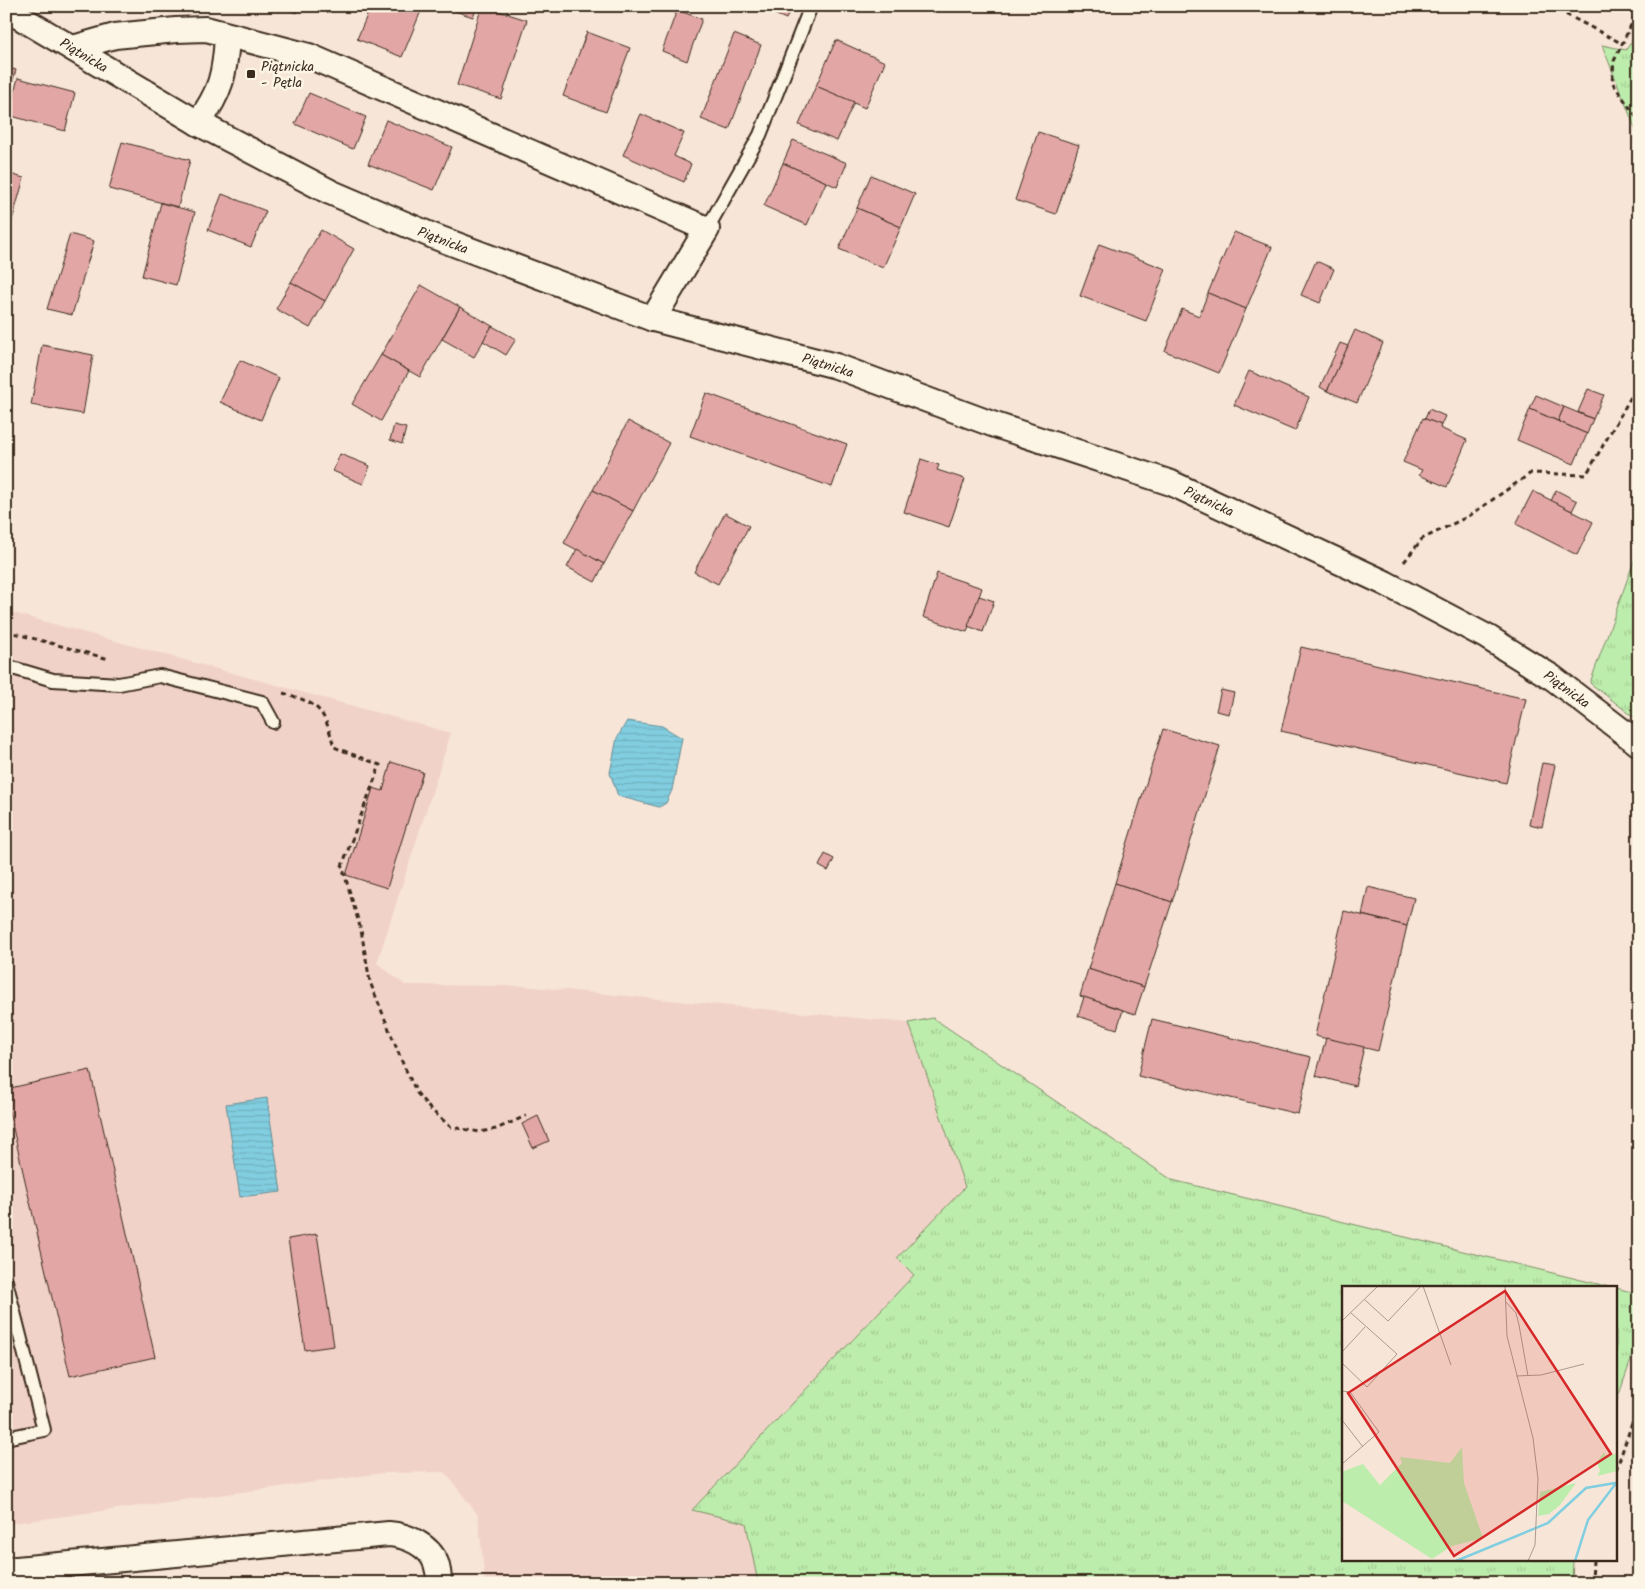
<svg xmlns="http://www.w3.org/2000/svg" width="1645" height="1589" font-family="Kalam,sans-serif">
<defs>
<pattern id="grass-tufts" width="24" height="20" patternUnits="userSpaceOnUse" patternTransform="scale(1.25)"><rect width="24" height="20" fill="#bdedac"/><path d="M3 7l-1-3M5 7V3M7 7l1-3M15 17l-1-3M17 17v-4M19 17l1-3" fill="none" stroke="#a3cb94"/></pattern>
<pattern id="water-rules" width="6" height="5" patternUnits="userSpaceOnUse" patternTransform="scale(1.25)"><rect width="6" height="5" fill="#81cee0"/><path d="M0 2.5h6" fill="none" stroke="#70b1c0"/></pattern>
</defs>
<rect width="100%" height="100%" fill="#f7e5d8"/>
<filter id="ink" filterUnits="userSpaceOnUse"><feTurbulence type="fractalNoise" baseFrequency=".02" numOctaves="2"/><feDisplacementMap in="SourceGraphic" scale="10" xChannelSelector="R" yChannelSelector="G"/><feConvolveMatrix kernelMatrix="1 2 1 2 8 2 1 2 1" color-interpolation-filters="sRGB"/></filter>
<g filter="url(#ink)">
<polygon fill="#f1d2c8" points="6,611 451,733 377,963 405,985 523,986 909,1023 965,1187 897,1258 914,1275 693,1509 746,1523 758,1583 485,1583 478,1515 445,1472 383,1473 6,1524"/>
<g fill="url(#grass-tufts)" stroke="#7c8c65">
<polygon points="1639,30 1639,138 1602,45 1626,50"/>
<polygon points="1639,547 1639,721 1590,683"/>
<polygon points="933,1018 1172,1180 1614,1288 1344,1288 1344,1560 1573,1560 1572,1583 758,1583 746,1523 692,1510 914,1275 897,1258 965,1187 909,1023"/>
<polygon points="1616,1288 1639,1294 1639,1337 1616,1403"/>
</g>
<g fill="url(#water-rules)" stroke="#658c92">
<polygon points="627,721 662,726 682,738 672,790 666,803 659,807 618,796 610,773 617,738"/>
<polygon points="267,1098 281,1192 240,1197 226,1104"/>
</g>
<g fill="#e2a7a4" stroke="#3b2a1e">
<polygon points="281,6 299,6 296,13"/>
<polygon points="371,6 423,6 402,57 357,39"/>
<polygon points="456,6 477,6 473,17 455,11"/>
<polygon points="482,6 527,20 501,99 457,85"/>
<polygon points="756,6 792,6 786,19"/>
<polygon points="677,10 702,19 687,61 662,51"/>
<polygon points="587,32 630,48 606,112 563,96"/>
<polygon points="734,34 761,45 729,130 701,119"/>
<polygon points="836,40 885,62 865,108 816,86"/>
<polygon points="6,67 16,70 6,101"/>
<polygon points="18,78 75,93 65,131 8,115"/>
<polygon points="816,86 854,102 837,141 799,125"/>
<polygon points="309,93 366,117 353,149 295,124"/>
<polygon points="641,114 684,133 674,156 691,164 684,182 623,155"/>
<polygon points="386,120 452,147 434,190 368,164"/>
<polygon points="1038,132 1079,145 1056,214 1015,200"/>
<polygon points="793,140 847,163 837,187 783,163"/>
<polygon points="122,142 190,160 178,207 109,189"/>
<polygon points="783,163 826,182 807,225 764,206"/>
<polygon points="6,173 24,178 7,238 6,237"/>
<polygon points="871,175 915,194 901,227 857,208"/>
<polygon points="222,194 266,211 251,247 208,230"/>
<polygon points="161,203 195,212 176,285 142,276"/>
<polygon points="857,208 901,227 883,268 839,249"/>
<polygon points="321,230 354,249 325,301 291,282"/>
<polygon points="1234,232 1272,247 1246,309 1208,293"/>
<polygon points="70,234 94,241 72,315 47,309"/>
<polygon points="1099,244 1166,269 1146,321 1080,296"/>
<polygon points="1316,261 1334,269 1320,303 1301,295"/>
<polygon points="291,282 325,301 310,328 276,309"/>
<polygon points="421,285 460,307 420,377 381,355"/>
<polygon points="1208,293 1246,309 1219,373 1165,351 1182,309 1199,316"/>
<polygon points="460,307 492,326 474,357 442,339"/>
<polygon points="492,326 516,339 506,355 483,341"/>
<polygon points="1355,330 1383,343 1357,403 1327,391"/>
<polygon points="1340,343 1348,346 1327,391 1320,387"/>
<polygon points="42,345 93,355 83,414 31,405"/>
<polygon points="381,355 409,371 381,421 352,404"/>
<polygon points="240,360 279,378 261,420 220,402"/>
<polygon points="1249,371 1309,397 1295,431 1234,405"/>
<polygon points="1588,389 1604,395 1593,419 1578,412"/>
<polygon points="706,393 847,444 832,487 690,436"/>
<polygon points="1536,395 1564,407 1558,421 1530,409"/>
<polygon points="1564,407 1593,419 1587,434 1558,421"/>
<polygon points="1429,409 1445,416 1441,425 1425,419"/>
<polygon points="1530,409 1587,434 1574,464 1517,440"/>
<polygon points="1423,418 1441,425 1440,428 1467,440 1447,487 1419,475 1422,470 1403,462"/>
<polygon points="628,421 669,443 633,511 593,490"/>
<polygon points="394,425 406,428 402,444 390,440"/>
<polygon points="340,454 370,466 363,484 333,471"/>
<polygon points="921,459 939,465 937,470 965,479 949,527 904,512"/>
<polygon points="593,490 633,511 604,564 564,543"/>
<polygon points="1556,490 1577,501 1572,511 1551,501"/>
<polygon points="1533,491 1593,522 1577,555 1516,524"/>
<polygon points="725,513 749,526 718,584 694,572"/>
<polygon points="577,549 604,564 595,582 567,567"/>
<polygon points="937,573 982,588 967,632 923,617"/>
<polygon points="979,596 994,601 983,632 968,626"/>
<polygon points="1301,647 1526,699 1506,783 1281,731"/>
<polygon points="1221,690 1234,693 1229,714 1216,711"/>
<polygon points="1163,729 1220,746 1172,902 1115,883"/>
<polygon points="391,762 423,772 387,888 346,875 373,788 383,791"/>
<polygon points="1542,763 1555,765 1542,827 1529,824"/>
<polygon points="825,854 834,859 828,871 819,866"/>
<polygon points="1115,883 1172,902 1144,987 1088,969"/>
<polygon points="1368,887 1414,898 1407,926 1362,915"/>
<polygon points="1344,911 1407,926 1378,1051 1315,1036"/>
<polygon points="1088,969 1144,987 1135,1014 1080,996"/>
<polygon points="1084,997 1123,1010 1117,1029 1078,1016"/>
<polygon points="1152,1019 1311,1057 1298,1114 1138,1076"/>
<polygon points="1326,1038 1364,1047 1355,1086 1316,1076"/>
<polygon points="90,1070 155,1357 70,1376 6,1098 6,1089"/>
<polygon points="538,1116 549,1141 533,1148 522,1124"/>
<polygon points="317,1234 334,1346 305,1350 288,1239"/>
</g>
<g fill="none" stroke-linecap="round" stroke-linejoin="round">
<g stroke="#3b2a1e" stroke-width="16">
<g id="lane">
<polyline points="707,229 760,135 811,6"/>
<polyline points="6,666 53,680 119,684 160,676 262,702 273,722"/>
<polyline points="6,1281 44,1430 6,1438"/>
</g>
</g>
<g stroke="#3b2a1e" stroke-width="28">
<g id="street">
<polyline points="6,9 198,123 330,192 433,236 653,319 836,366 992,424 1171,483 1385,583 1487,637 1553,678 1639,744"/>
<polyline points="73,48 115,36 176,30 206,29 309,56 707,229 653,319"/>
<path d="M198 123C221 92 225 74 227 36"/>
<path d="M6 1570 389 1534C406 1535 429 1545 436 1563 438 1569 439 1576 439 1583"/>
</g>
</g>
<g stroke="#3b2a1e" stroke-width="3" stroke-dasharray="5 4" stroke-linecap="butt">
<polyline points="1550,6 1623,44"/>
<polyline points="1639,8 1614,61 1612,82 1639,121"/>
<polyline points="1404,562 1422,539 1469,516 1531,473 1586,475 1639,383"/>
<polyline points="6,631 109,659"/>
<path d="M283 693C321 704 324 710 334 747L380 765 342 866 361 930 370 982 403 1064 417 1093 430 1109 451 1127 480 1132 496 1129 526 1116"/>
<polyline points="1616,1470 1639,1403"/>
<polyline points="1592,1583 1593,1560"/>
</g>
<use href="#lane" stroke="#fcf5e5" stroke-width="12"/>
<use href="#street" stroke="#fcf5e5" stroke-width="24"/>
</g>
</g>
<rect fill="#3b2a1e" stroke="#fcf5e5" stroke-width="2" x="246" y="69" width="10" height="10" rx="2.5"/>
<g text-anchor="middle" stroke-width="5" stroke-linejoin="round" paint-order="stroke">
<g font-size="14" fill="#3b2a1e" stroke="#fcf5e5">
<text transform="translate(84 55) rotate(31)" y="5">Piątnicka</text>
<text transform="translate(443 240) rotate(21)" y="5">Piątnicka</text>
<text transform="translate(828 365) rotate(17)" y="5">Piątnicka</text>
<text transform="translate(1209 501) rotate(25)" y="5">Piątnicka</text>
<text transform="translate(1567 689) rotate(36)" y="5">Piątnicka</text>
</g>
<g font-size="14" fill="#3b2a1e" stroke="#fcf5e5" text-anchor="start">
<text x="261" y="71">Piątnicka<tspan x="261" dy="16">- Pętla</tspan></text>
</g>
</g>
<g transform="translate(1342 1286)">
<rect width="275" height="275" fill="#f7e5d8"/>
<path d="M120 161 122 197 141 252 110 260 90 273 0 215V186L7 183 21 178 38 199 60 177 58 171 108 177ZM262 166 263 169 275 168V185L255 190 258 185 255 176ZM234 197 218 219 207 228 196 230 198 206Z" fill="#bdedac"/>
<path fill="none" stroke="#81cee0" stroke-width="2.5" d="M114 275 206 237 244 202 273 197M233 275 246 234 275 196"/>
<path fill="none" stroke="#ac9a8e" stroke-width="1" d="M81 0 109 79M163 0 165 50 191 152 196 193 193 259 186 275M23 14 46 35 79 0M163 15 174 27 177 39 186 90M0 35 36 0M0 66 23 41M0 77 25 101 55 68 9 27M174 90 199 89 242 78M0 105 8 106 37 146 0 178M0 134 21 161"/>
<path fill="#d62828" fill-opacity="0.15" stroke="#d62828" stroke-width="2.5" d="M163 5 269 168 112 270 6 107Z"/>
<rect width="275" height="275" fill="none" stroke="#3b2a1e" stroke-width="2.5"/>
</g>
<rect width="1645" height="1589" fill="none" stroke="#fcf5e5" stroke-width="25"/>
<rect x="12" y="12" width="1620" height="1564" fill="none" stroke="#3b2a1e" stroke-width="2" filter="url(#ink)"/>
</svg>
